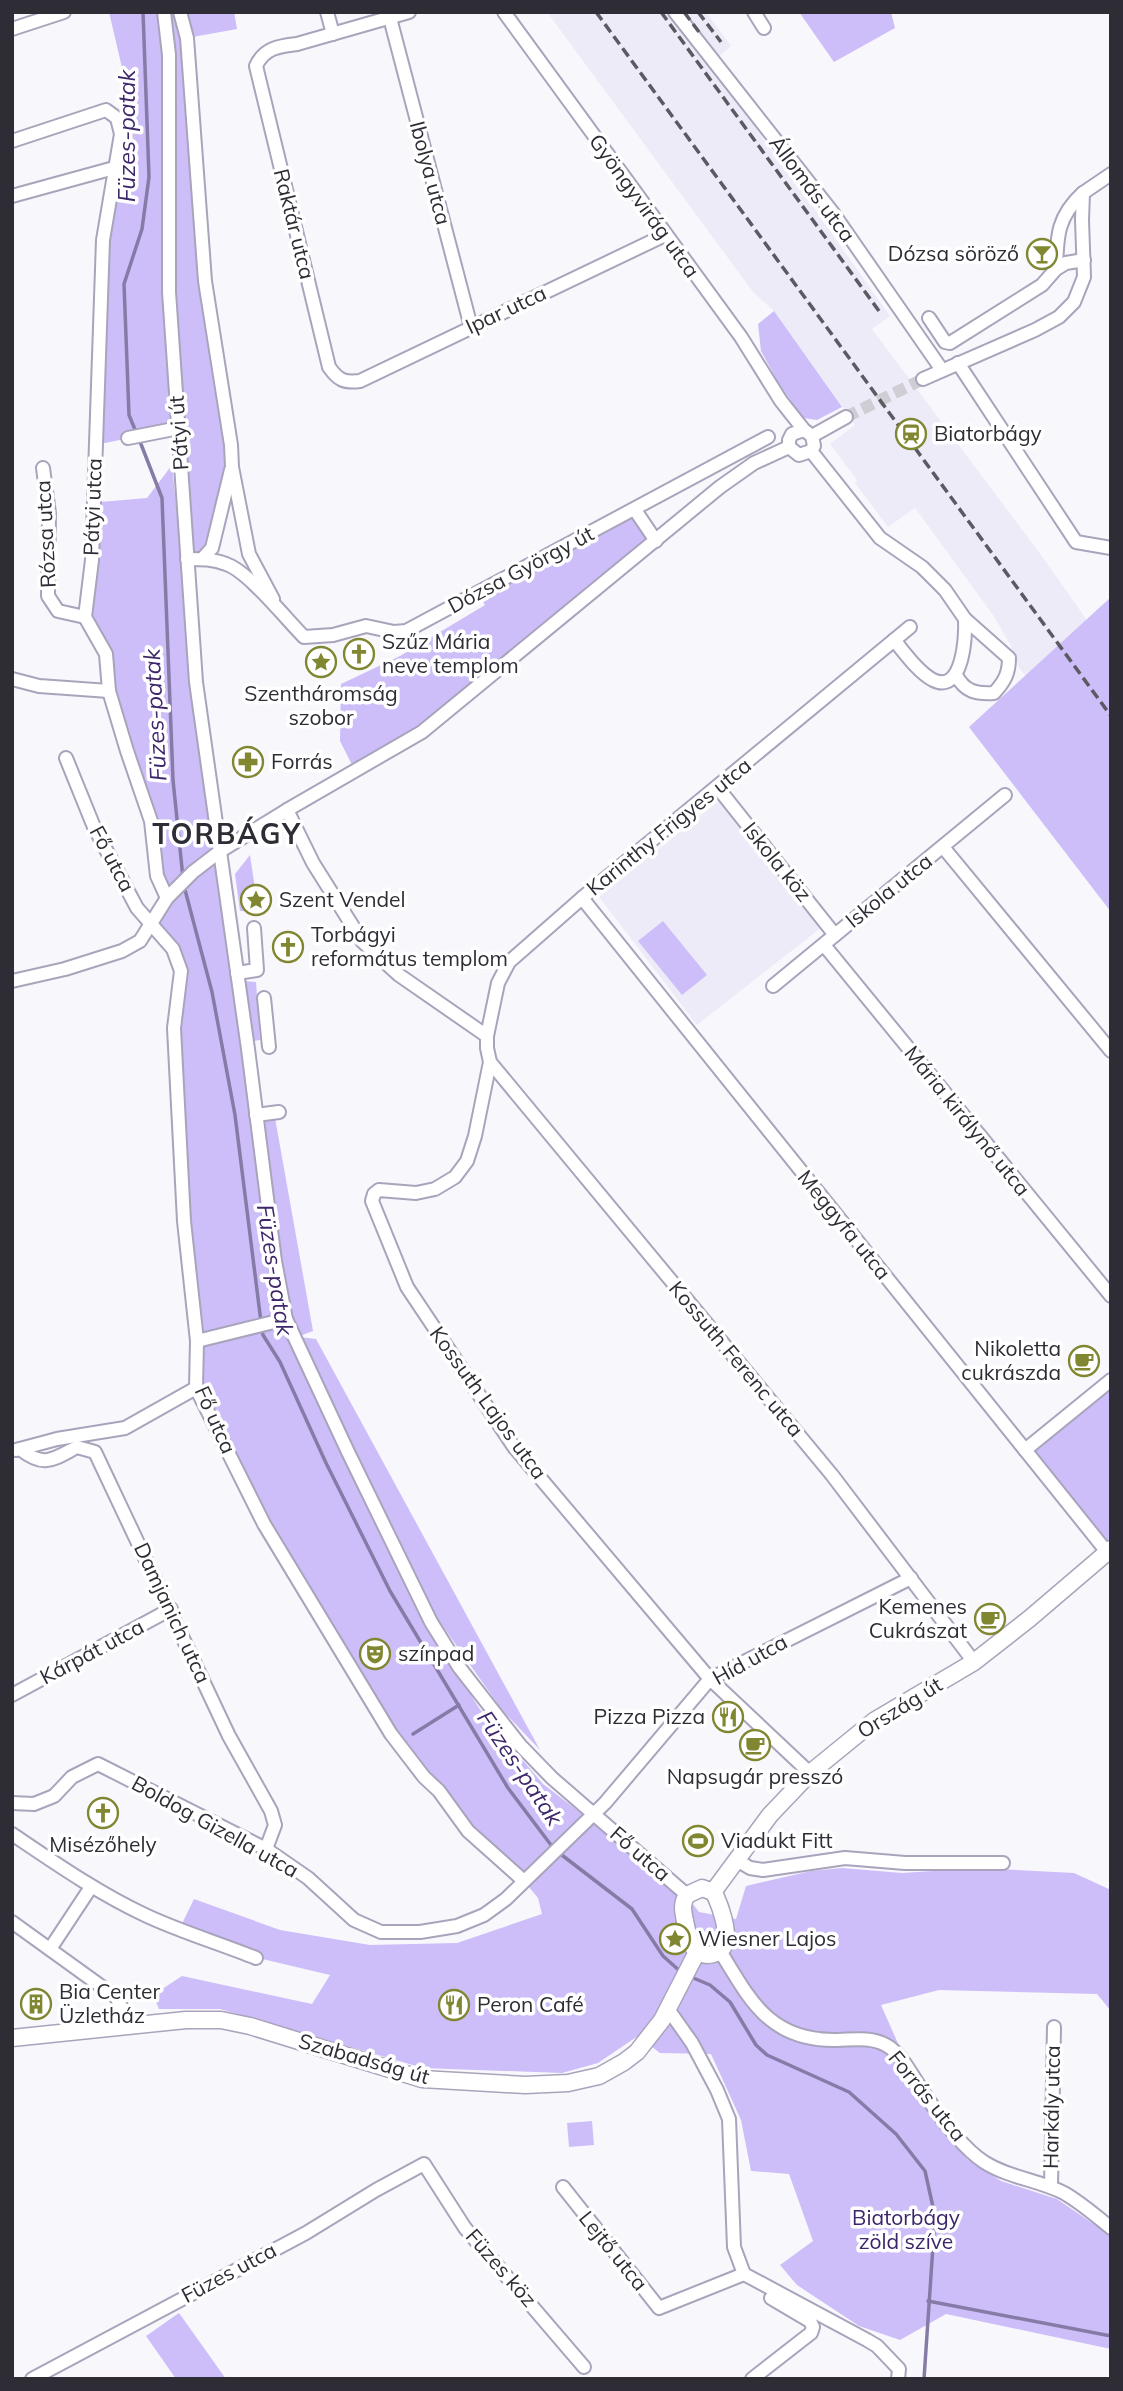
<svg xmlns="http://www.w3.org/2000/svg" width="1123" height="2391" font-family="Mulish,sans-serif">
<rect width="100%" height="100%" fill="#f8f7fc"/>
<g fill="#eeebf8">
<polygon points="547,12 706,12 731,46 709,65 794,180 890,316 872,329 1041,555 1111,654 1111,787 1018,666 1011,646 993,615 915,508 888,527 855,483 857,480 830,444 855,425 774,311 753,292"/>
<polygon points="721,799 822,927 697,1025 599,897"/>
</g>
<g fill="#cdbefa">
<path d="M109 12H234L237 29 187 38 204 259 231 445 212 548 187 559 179 428 95 445 112 195C127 180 130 149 128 127 128 122 125 116 125 111 124 104 128 97 127 89Z"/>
<polygon points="799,12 891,12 895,28 834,62"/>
<polygon points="774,311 842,407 817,420 803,418 779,384 761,351 758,324"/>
<polygon points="172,465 212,856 219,852 269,1265 284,1330 427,1625 479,1708 543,1784 683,1891 699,1912 736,1919 746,1886 811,1871 842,1868 902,1873 979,1868 1074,1873 1111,1890 1111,2011 1097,1994 939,1990 881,2005 915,2082 967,2159 1001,2181 1057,2199 1111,2236 1111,2349 946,2314 900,2340 859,2326 797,2285 780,2265 813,2241 789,2174 751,2171 741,2120 711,2054 660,2053 638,2036 598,2063 562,2073 423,2068 220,2009 159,2009 153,1995 182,1976 312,2004 330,1975 241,1954 177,1934 194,1899 280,1930 370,1945 457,1943 542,1914 538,1898 524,1881 474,1837 351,1671 196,1388 175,1028 181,971 153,924 203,863 163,888 93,616 100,502 147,498"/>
<polygon points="635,510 656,541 423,732 355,771 340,741 341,684 400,656 485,605 478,593"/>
<polygon points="1111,597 1111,912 969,727"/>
<polygon points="250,855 258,909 255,911 240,911 235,874"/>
<polygon points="663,921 707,975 682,995 638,941"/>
<polygon points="244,981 256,982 260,1040 247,1042"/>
<polygon points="275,1118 313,1331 294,1338 269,1213 260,1120"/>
<polygon points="299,1337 316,1339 540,1750 502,1710 437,1618"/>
<polygon points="1111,1380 1111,1548 1025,1450"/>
<polygon points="592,2121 594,2145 569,2147 567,2123"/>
<polygon points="179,2313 226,2379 176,2379 146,2336"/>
</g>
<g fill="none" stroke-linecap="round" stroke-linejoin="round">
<g stroke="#867ba6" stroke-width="3.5">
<polyline points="136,432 129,415 124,284 142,229 149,177 143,12"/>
<polyline points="139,439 162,498 173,780 183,878"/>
<polyline points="184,886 212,992 235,1115 261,1322"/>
<polyline points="262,1330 263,1335 280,1362 326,1463 390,1591 508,1788 554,1849 632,1909 663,1956 681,1972"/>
<polyline points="413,1734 459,1705"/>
<polyline points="691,1977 710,1985 730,2002 756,2045 767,2055 849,2092 896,2134 925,2171 935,2216 924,2379"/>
<polyline points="928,2301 1111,2336"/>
</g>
<polyline stroke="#d0ced4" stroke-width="12" stroke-dasharray="12 6" stroke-linecap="butt" points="846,417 923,379"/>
<g stroke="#a9a4bb" stroke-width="16">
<g id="minor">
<polyline points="164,12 169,55 169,292 196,682 248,1049 275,1261 286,1319 348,1452 431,1622 459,1667 520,1745 552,1778 687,1895"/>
<polyline points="180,12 187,38 205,281 231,445 232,467 249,554 273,599"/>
<polyline points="327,12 333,34"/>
<path d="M409 12 297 44C279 46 264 48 256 66L329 367C338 380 344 383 360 381L665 235"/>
<polyline points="504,12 741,337 781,401 804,430 812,436 814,446 811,451"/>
<polyline points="675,12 833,213 942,370"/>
<polyline points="754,12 764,28"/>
<polyline points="390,18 471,327"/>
<polyline points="12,29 64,12"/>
<polyline points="12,141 106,110 117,118 121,134 103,240 92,560 85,617 106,654 109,691 127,751 151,821 157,876 167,898"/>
<polyline points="12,196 114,168"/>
<path d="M1056 269C1057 236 1057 217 1083 193"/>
<polyline points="929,318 945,342 950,343 1042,285 1056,269 1066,263 1084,260"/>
<polyline points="958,363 1076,542 1111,548"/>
<polyline points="923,379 1035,330 1059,317 1074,302 1084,277 1082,220 1083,193 1111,174"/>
<polyline points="804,430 792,434 789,440 789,447 799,455 811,451"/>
<polyline points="812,436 846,417"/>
<polyline points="128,438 179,428"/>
<path d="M811 451 880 538 922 567 945 590 965 619 1009 658C1009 673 1005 681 994 693 976 694 965 692 956 675"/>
<polyline points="43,468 49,513 48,596 58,611 85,617"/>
<polyline points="635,510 656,541"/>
<polyline points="203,558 212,548 231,470"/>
<path d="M187 559C201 559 214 559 226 564 248 571 286 619 304 637L333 635 366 626 394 632 406 631 768 437"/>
<path d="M894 640C905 653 918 672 933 680 963 695 966 636 965 619"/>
<polyline points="12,679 39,686 109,691"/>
<polyline points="66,758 94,827 137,908 173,949 181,971 174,1028 184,1221 197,1341 196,1388 264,1524 391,1734 424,1777 439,1791 468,1831 524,1881"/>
<polyline points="718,788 835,935"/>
<polyline points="287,810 313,863 362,941 399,975 487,1036"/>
<polyline points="943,847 1111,1051"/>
<polyline points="582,898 1107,1552"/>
<polyline points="824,945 1111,1296"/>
<polyline points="237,973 257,970 254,928"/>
<polyline points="12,981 65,969 122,951 140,941 167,898 193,872 219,852 287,810 422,732 720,487 754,463 789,447"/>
<polyline points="773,986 1005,795"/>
<polyline points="264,998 269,1047"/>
<polyline points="490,1062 832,1475 974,1662"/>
<polyline points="256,1115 279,1112"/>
<polyline points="197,1341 286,1319"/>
<path d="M20 1449C44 1468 52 1460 77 1447L95 1452 229 1736 271 1811 275 1825 266 1849"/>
<polyline points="16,1450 57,1439 125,1428 196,1388"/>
<polyline points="1025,1450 1111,1380"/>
<polyline points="12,1695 171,1609"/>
<polyline points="810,1773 710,1679 514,1447 407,1287 372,1201 374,1194 379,1190 416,1193 435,1189 455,1177 467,1161 475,1136 490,1062 487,1048 487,1036 498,983 509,962 582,898 910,627"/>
<polyline points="12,1803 34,1804 54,1796 72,1777 98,1764 266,1849 308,1878 354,1920 381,1932 420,1932 457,1926 484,1915 506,1899 605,1803 710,1679 911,1578"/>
<path d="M12 1834C55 1863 98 1893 145 1915 181 1932 219 1943 256 1958"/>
<polyline points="737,1860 750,1868 763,1870 845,1858 905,1863 1003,1863"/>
<polyline points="12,1922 116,1997 124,2012 125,2026"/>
<polyline points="50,1949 91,1887"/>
<path d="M720 1951C750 2000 769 2040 834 2040 851 2040 870 2036 886 2045 902 2054 911 2074 922 2090 937 2113 961 2147 984 2162 1009 2178 1039 2180 1064 2193 1080 2202 1096 2216 1111 2228"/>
<polyline points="668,2009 692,2043 717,2090 729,2119 734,2247 744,2274 867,2340 877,2346 899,2369 898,2379"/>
<polyline points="563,2187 659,2308 744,2274"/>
<polyline points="1051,2187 1054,2027"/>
<polyline points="32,2379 306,2233 376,2190 424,2164 465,2228 584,2367"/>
<polyline points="752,2379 811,2333 813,2327 810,2321 771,2298"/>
</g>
</g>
<g stroke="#a9a4bb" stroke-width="19">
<g id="major">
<path d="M702 1888 713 1892 716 1897C721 1908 727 1927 726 1940 724 1955 702 1961 693 1947 688 1940 687 1929 685 1921 683 1911 681 1904 687 1895Z"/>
<polyline points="713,1892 770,1815 810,1773 874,1721 974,1662 1029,1619 1111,1549"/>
<polyline points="12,2038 186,2020 221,2020 250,2026 422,2079 525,2085 568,2083 599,2076 624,2062 637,2052 662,2020 697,1952"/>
</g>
</g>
<use href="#minor" stroke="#fff" stroke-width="12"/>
<use href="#major" stroke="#fff" stroke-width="16"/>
<g stroke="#5b5a62" stroke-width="3.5" stroke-dasharray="10 5" stroke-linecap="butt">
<polyline points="596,12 1111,716"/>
<polyline points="661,12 879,311"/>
<polyline points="684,12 699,32"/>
<polyline points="698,12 721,42"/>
</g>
</g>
<defs>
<g id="bar-ring" transform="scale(1.575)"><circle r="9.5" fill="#fff" stroke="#818631" stroke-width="1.5"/><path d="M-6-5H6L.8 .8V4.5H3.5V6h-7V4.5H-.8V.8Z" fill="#818631"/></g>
<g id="station-ring" transform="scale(1.575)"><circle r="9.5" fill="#fff" stroke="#818631" stroke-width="1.5"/><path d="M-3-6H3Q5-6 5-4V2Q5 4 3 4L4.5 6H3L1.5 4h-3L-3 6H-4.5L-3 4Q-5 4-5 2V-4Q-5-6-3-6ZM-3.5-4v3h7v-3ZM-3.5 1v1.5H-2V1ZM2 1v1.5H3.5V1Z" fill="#818631"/></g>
<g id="church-ring" transform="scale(1.575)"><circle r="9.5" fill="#fff" stroke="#818631" stroke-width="1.5"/><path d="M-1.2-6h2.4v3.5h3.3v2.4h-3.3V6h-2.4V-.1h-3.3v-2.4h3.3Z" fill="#818631"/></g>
<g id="sight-ring" transform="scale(1.575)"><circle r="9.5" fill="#fff" stroke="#818631" stroke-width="1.5"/><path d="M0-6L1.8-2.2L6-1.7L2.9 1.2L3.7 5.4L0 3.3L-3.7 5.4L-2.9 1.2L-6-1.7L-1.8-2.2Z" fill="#818631"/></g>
<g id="pharmacy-ring" transform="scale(1.575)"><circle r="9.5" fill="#fff" stroke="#818631" stroke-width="1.5"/><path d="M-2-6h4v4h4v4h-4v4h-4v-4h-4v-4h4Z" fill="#818631"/></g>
<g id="cafe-ring" transform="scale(1.575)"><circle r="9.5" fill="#fff" stroke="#818631" stroke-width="1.5"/><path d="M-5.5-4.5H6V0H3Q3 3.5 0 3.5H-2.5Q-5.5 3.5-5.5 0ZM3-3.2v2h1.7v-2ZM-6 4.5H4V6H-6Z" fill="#818631"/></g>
<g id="theatre-ring" transform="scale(1.575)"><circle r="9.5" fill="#fff" stroke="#818631" stroke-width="1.5"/><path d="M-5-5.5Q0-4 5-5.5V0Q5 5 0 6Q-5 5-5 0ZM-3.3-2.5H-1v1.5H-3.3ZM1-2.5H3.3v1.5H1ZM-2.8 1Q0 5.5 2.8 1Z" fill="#818631"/></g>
<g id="restaurant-ring" transform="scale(1.575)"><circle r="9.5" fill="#fff" stroke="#818631" stroke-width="1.5"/><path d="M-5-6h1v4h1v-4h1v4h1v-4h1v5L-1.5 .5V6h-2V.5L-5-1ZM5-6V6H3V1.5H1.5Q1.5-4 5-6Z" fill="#818631"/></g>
<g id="stadium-ring" transform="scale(1.575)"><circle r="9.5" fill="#fff" stroke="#818631" stroke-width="1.5"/><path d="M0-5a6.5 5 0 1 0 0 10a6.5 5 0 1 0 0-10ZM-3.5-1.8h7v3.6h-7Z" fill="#818631"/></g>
<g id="building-ring" transform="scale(1.575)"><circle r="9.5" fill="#fff" stroke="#818631" stroke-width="1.5"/><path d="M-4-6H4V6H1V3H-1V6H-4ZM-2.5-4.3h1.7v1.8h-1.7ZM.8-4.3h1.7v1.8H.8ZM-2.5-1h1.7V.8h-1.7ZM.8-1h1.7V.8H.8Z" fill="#818631"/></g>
</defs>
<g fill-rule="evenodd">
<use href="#bar-ring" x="1042" y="254"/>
<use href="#station-ring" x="911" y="434"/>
<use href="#church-ring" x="359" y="654"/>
<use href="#sight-ring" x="321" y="662"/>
<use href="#pharmacy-ring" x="248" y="762"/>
<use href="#sight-ring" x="256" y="900"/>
<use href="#church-ring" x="288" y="947"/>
<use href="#cafe-ring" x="1084" y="1361"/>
<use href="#cafe-ring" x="990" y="1619"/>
<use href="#theatre-ring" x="375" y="1654"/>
<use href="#restaurant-ring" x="728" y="1717"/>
<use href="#cafe-ring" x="755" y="1745"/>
<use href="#church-ring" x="103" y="1813"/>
<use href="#stadium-ring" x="698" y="1841"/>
<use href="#sight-ring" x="675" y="1939"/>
<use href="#building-ring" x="36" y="2004"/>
<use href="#restaurant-ring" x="454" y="2005"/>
</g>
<g text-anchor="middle" stroke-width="7" stroke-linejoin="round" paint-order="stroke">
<g font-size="21" fill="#2e2c35" stroke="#fff">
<text transform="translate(430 173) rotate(75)" y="7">Ibolya utca</text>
<text transform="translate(812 189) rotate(53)" y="7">Állomás utca</text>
<text transform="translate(644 206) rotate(54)" y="7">Gyöngyvirág utca</text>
<text transform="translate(294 224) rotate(76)" y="7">Raktár utca</text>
<text transform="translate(506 310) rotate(-25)" y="7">Ipar utca</text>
<text transform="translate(179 433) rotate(-94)" y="7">Pátyi út</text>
<text transform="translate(93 507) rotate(-88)" y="7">Pátyi utca</text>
<text transform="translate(46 534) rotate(-93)" y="7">Rózsa utca</text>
<text transform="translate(521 570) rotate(-28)" y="7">Dózsa György út</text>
<text transform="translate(669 827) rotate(-39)" y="7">Karinthy Frigyes utca</text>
<text transform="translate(112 859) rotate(62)" y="7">Fő utca</text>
<text transform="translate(777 862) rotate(51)" y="7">Iskola köz</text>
<text transform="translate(889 891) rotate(-39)" y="7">Iskola utca</text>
<text transform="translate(967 1121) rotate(51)" y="7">Mária királynő utca</text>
<text transform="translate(844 1225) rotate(51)" y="7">Meggyfa utca</text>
<text transform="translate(736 1359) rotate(50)" y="7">Kossuth Ferenc utca</text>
<text transform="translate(488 1403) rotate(54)" y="7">Kossuth Lajos utca</text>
<text transform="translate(215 1420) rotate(66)" y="7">Fő utca</text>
<text transform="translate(172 1613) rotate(65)" y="7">Damjanich utca</text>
<text transform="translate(92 1652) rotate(-28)" y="7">Kárpát utca</text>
<text transform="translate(750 1660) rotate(-29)" y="7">Híd utca</text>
<text transform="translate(900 1708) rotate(-32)" y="7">Ország út</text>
<text transform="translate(215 1827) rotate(29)" y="7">Boldog Gizella utca</text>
<text transform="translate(640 1854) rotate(41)" y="7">Fő utca</text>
<text transform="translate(364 2059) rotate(16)" y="7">Szabadság út</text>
<text transform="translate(927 2096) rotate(51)" y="7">Forrás utca</text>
<text transform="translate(1052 2107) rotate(-89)" y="7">Harkály utca</text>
<text transform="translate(613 2251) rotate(51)" y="7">Lejtő utca</text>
<text transform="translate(501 2268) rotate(49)" y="7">Füzes köz</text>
<text transform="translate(229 2273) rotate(-28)" y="7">Füzes utca</text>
</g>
<g font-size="21" fill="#2e2c35" stroke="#fff" text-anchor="start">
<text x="1019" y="261" text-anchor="end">Dózsa söröző</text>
<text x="934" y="441">Biatorbágy</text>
<text x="382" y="649">Szűz Mária<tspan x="382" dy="24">neve templom</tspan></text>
<text x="321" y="701" text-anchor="middle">Szentháromság<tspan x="321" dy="24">szobor</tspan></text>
<text x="271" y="769">Forrás</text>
<text x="279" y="907">Szent Vendel</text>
<text x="311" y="942">Torbágyi<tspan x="311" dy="24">református templom</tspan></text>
<text x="1061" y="1356" text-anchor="end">Nikoletta<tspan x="1061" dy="24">cukrászda</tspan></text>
<text x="967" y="1614" text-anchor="end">Kemenes<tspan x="967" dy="24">Cukrászat</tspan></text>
<text x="398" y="1661">színpad</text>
<text x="705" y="1724" text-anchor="end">Pizza Pizza</text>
<text x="755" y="1784" text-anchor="middle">Napsugár presszó</text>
<text x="721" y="1848">Viadukt Fitt</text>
<text x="103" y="1852" text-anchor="middle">Misézőhely</text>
<text x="698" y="1946">Wiesner Lajos</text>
<text x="59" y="1999">Bia Center<tspan x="59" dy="24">Üzletház</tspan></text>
<text x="477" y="2012">Peron Café</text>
</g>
<g font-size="21" fill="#3c2469" stroke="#fff">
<text x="906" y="2225">Biatorbágy<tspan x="906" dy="24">zöld szíve</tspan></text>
</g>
<g font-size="23" font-style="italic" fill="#3e266b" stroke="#fff">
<text transform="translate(127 136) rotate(-90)" y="8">Füzes-patak</text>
<text transform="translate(155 715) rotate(-93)" y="8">Füzes-patak</text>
<text transform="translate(275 1270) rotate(81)" y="8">Füzes-patak</text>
<text transform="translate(520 1768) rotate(56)" y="8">Füzes-patak</text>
</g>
<g font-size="28" font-weight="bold" letter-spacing="2" fill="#2e2c35" stroke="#fff">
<text x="227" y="844">TORBÁGY</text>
</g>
</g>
<rect width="1123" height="2391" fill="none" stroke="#2e2c35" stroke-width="28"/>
</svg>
